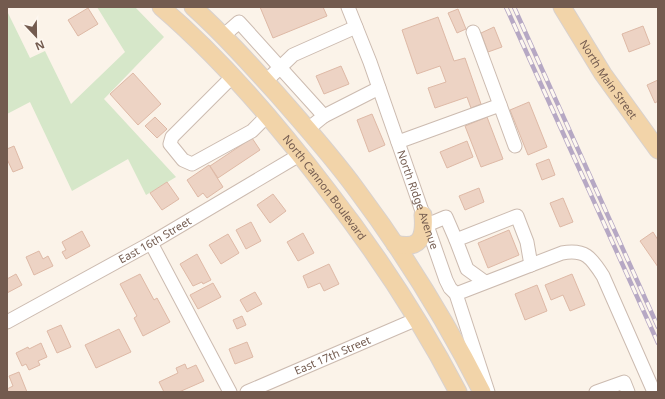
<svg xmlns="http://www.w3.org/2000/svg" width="665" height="399" font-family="'Noto Sans',sans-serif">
<rect width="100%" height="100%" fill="#fbf3e9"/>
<polygon fill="#d6e7c9" points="97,7 135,7 164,37 104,99 176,177 146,195 128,159 72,191 30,102 7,114 7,11 30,58 45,51 71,104 125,52"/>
<g fill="#edd3c4" stroke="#deb9a6">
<polygon points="260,7 323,7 327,16 273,38"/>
<polygon points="88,8 98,24 78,36 68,20"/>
<polygon points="458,9 466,29 457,33 448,13"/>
<polygon points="438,17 454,61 465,58 481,104 471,108 467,97 435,108 428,88 446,82 440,66 417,74 402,30"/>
<polygon points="643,26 650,44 629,52 622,34"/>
<polygon points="494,27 502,47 488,52 481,33"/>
<polygon points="341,66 349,84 324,94 316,76"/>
<polygon points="133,73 161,104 138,125 110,94"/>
<polygon points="658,80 658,101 655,103 647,85"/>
<polygon points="529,102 547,147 528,155 510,110"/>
<polygon points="372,114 385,145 369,152 357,120"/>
<polygon points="155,117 167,129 157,138 145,126"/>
<polygon points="487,117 503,159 481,167 465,126"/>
<polygon points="252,138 260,150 218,178 210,166"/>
<polygon points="467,141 473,157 447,168 440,152"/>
<polygon points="14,146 23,168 13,172 7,159 7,149"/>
<polygon points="549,159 555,175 542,180 536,164"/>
<polygon points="209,165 223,187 207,198 203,193 198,197 187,180"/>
<polygon points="167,182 179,199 162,210 150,193"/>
<polygon points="479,188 484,202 465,210 459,196"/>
<polygon points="273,194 286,211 270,223 257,205"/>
<polygon points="563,198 573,222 560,227 550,203"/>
<polygon points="251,222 261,241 246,249 236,230"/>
<polygon points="509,230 519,255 488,268 478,243"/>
<polygon points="82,231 90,246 66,259 62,252 66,250 62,242"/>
<polygon points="653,232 658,240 658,267 640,241"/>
<polygon points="303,233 314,253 298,261 287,242"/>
<polygon points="228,234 239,253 221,264 209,245"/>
<polygon points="39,251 43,259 48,256 53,266 34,275 26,257"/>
<polygon points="197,254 211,280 203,284 202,282 193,286 180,264"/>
<polygon points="329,264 339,284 324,291 320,283 308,288 303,276"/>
<polygon points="16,274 22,285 7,293 7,279"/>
<polygon points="140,274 154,300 157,298 170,322 143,336 134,318 137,316 120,284"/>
<polygon points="572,274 585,305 570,311 563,295 551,300 545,285"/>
<polygon points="213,283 221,297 198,309 190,295"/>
<polygon points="537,285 547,311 525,320 515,294"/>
<polygon points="255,292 262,304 247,312 240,300"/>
<polygon points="242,316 246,325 237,329 233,320"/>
<polygon points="61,325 71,347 57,353 47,331"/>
<polygon points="119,329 131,352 96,368 85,345"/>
<polygon points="247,342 253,357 235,364 229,349"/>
<polygon points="41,343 47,357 38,361 40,365 29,370 26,364 22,366 16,353 28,347 29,349"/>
<polygon points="185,364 187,369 196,365 204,381 179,392 164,392 159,382 178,373 176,368"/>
<polygon points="19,372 27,392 9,392 7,389 13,386 9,376"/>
</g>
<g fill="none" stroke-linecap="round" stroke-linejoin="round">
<g stroke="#ccbbb0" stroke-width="15">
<g id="minor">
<path id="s1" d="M348 7 370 62 446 280 450 288 456 294 488 392"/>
<polyline points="473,32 500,105"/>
<polyline points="223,36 239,22 324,116 308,129"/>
<polyline points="232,77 172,137 170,144 183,160 192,164 252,131 268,115"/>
<polyline points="266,81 293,55 356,27"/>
<polyline points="324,116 379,88"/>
<polyline points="398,142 500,105 515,146"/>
<polyline points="427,225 446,217 456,240"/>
<polyline points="151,243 230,392"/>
<polyline points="485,282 467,269 456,240 517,216 527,242 531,265"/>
<path d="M456 294 562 253C585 249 591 257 603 276L654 392"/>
<path id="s2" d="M7 322 151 243 301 154"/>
<path id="s3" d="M247 392 417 319"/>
<polyline points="596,392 624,382 628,392"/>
</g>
</g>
<g stroke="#d8d1ce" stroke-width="19">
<g id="major">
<path id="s4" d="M161 7C224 61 278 125 328 191 377 254 421 321 458 392"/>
<path d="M193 7C223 34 250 64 277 94 304 125 332 156 356 189 404 253 446 321 482 392"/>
<path id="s5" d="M562 7 603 74 658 150"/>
<path d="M395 244C420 250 425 238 423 215"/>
</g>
</g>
<use href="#minor" stroke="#fff" stroke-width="13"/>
<use href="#major" stroke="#f2d4a9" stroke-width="17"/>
<g stroke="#b6a8c4" stroke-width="4.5">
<g id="rail">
<polyline points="506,7 658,343"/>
<polyline points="514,7 658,327"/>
</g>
</g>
<use href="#rail" stroke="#fdf7f0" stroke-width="3" stroke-dasharray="9" stroke-linecap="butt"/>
</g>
<g text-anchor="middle" stroke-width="3.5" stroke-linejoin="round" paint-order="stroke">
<g font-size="11" fill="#735b4f" stroke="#fdf7f0">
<text dy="4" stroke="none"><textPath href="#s5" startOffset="86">North Main Street</textPath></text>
<text dy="4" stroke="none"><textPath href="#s4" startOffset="244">North Cannon Boulevard</textPath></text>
<text dy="4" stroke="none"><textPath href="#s1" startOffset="205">North Ridge Avenue</textPath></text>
<text dy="4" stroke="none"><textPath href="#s2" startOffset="169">East 16th Street</textPath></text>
<text dy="4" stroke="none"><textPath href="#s3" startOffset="93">East 17th Street</textPath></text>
</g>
</g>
<rect width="665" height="399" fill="none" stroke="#735b4f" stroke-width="16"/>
<g transform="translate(36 36) rotate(158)" stroke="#fdf7f0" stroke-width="3" paint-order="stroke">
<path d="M0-3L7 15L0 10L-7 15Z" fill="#735b4f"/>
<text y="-6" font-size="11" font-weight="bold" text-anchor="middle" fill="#735b4f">N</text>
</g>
</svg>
